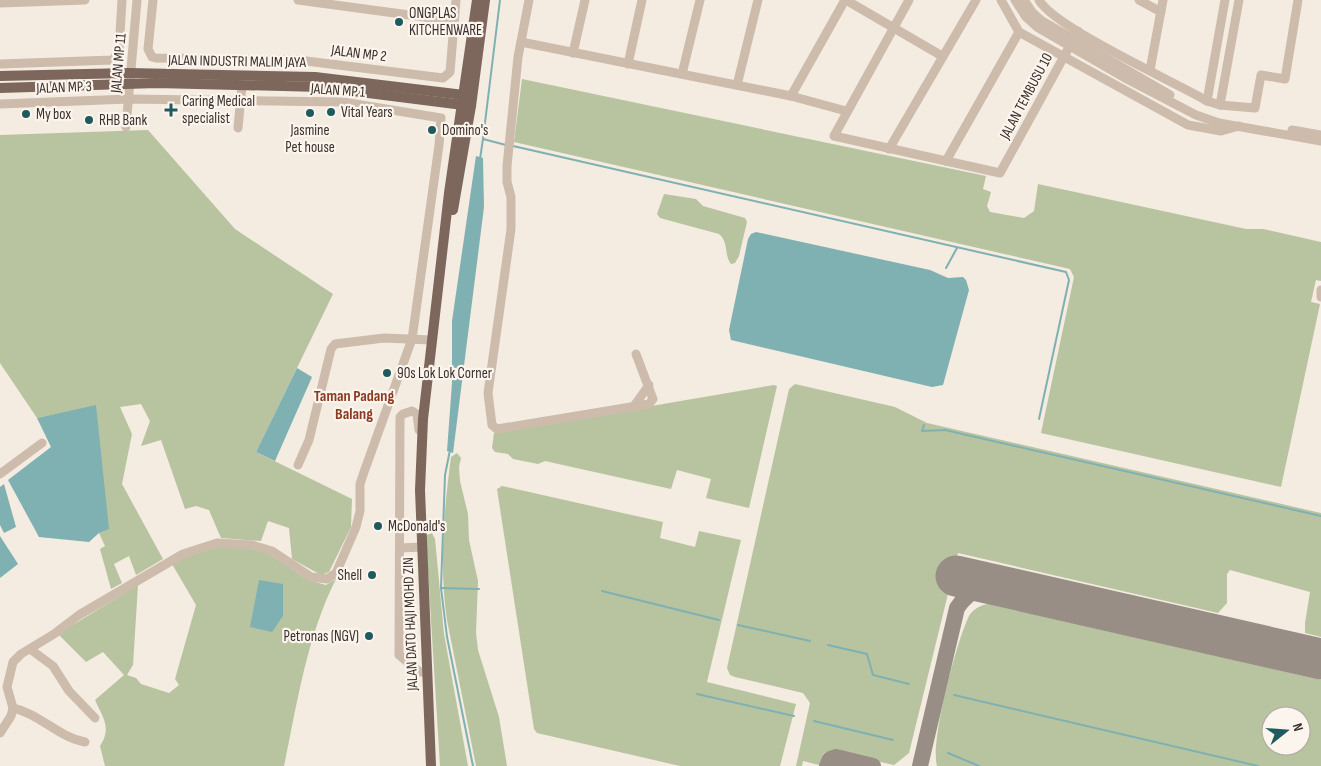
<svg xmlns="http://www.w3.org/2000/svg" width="1321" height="766" font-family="'Sofia Sans Condensed',sans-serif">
<rect width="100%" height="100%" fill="#f4ebe1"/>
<g fill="#b8c4a0" fill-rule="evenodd">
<polygon points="522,79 986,176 983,189 991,192 987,206 990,212 1024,218 1034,211 1038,184 1246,229 1263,229 1321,242 1321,281 1316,280 1311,302 1320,304 1281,487 1041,433 1074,277 1070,269 514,142"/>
<polygon points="148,130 235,229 333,294 256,452 352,499 351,527 329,572 321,575 292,559 289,528 268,521 261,541 221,538 209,510 196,506 185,509 161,440 141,446 150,421 141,404 120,407 132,434 122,484 163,559 136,575 129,556 114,564 122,583 111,589 100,549 105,546 99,533 96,406 37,418 0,363 0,135"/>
<path d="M664 194 696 199 703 206 745 218 747 222 739 256 735 263 731 264C724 256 729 242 719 234L660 218 657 214Z"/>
<polygon points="795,384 895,407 927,423 1321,513 1321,637 1305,633 1305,623 1310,592 1230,570 1227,574 1227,603 1218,613 958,553 909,753 894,765 831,751 824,753 819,765 803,761 802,766 796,766 810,703 803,693 735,677 730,675 727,668 789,389"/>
<polygon points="774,385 777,386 749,508 706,498 711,479 677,470 671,489 545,461 538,464 513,459 508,454 495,452 492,448 494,433"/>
<path d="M457 453 461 458 459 467 460 481 468 514 469 540 478 581 476 633 478 650 499 717 507 766H476L447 620C439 568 444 509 451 457Z"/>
<polygon points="502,486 663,522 660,538 695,547 699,531 741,540 707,682 796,704 780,766 680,766 537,733 534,729 497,489"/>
<polygon points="432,533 435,539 444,634 468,766 440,766 426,539 427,535"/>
<path d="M217 546 263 550 308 580 326 585 336 579C307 636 297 704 284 766H105L100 746C112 728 103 718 95 700L124 675 103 652 86 662 58 634 138 585 133 665 127 675 136 678 141 684 169 693 179 685 175 679 196 605 172 564 206 548Z"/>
<path d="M988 604 1321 680V766H937C930 741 957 640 969 616 973 609 981 605 988 604ZM1271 716H1301V746H1271Z"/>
</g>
<g fill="#7fb0b2">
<polygon points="476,156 483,158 484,207 453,453 447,451 452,383 452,321"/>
<polygon points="756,232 930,270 948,278 963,277 966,280 969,290 943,385 932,387 731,340 729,330 748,239 751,234"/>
<polygon points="297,368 312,377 275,461 256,452"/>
<polygon points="96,405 109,529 99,533 89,542 39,537 8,480 51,447 37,418"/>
<polygon points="4,484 16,527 4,533 0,525 0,487"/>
<polygon points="0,536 18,564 0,578"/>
<polygon points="259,580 283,584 283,616 272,632 250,627"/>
</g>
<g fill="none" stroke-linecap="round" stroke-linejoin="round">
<g stroke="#7fb0b2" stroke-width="2">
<polyline points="500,0 483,139 506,145"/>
<polyline points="513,146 1066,272 1069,280 1039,419"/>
<polyline points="480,159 483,139"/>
<polyline points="946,268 957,248"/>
<polyline points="924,425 922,431 945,430 1321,516"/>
<polyline points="450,450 445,475 441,588 447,637 473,766"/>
<polyline points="441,588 479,589"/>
<polyline points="602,591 719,620"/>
<polyline points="738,625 810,641"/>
<polyline points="828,645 867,654 873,675 909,684"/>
<polyline points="697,694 794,716"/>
<polyline points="954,695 1258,766"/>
<polyline points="814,721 893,740"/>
<polyline points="948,753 979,766"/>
</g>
<g stroke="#988e86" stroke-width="16">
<polyline points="827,766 830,759 836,757 873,766"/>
<path d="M920 766 957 608C973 584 987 587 1013 589"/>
</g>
<polyline stroke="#988e86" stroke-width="41" points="956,576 1321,659"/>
<g stroke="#cdbbac" stroke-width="9">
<polyline points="153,0 148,49 152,57 156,58 298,60 443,78 450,72 456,0"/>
<polyline points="298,0 454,21"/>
<polyline points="529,0 518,57 507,166 507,182 511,197 511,229 488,393 492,425 497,429 649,404 653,399 636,354"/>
<polyline points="846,0 942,56"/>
<polyline points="909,0 834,136 1000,173 1078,31"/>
<polyline points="1001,0 1019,32 1188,125 1221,131 1239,126"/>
<polyline points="1015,0 1026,17 1037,27 1127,79 1196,115 1219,123 1321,141"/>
<polyline points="1024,0 1032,12 1042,21 1170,95"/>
<path d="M1039 0C1055 28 1173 81 1207 101L1220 105 1255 108 1261 75 1285 79 1298 0"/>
<polyline points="1139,0 1161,12"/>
<polyline points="0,3 85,0"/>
<polyline points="521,42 791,96 846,111"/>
<polyline points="573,53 585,0"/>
<polyline points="0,64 113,60 119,51 122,0"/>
<polyline points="628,64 642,0"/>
<polyline points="1150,70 1163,0"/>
<polyline points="682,74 700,0"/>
<polyline points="737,85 758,0"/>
<polyline points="791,96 845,0"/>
<polyline points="1207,101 1225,0"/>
<polyline points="0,104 129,99 343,102 441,118 439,145 412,339 364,472 360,484 360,511 356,527 336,573 327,579 311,577 272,551 252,545 217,543 183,554 79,615 54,634 21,654 13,662 7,687 13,708 11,716 0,733"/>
<polyline points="1220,105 1239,0"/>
<polyline points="126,127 137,0"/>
<polyline points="238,128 242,85"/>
<polyline points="1292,130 1321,135"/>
<polyline points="889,149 976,0"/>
<polyline points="946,161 1019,32"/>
<polyline points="1321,290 1321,297"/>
<polyline points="634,406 649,385"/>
<polyline points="419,430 417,414 412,411 403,414 400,417 399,655 420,672 427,672"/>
<polyline points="298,465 309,440 331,349 335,344 384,338 431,340"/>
<polyline points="0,474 42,443"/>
<polyline points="400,548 422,547"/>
<polyline points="30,649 53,666 69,691 95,718"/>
<path d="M13 708C40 714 58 737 85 742"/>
</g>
<g stroke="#7d675c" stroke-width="10">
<polyline points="0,76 129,73 315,77 472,96"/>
<polyline points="0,88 157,83 321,87 471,106"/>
<polyline points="453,210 471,106 485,0"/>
<polyline points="431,766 420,490 423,419 449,193 477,0"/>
</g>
</g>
<g fill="#1f5a5e" stroke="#fbf5ee" stroke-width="2">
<circle cx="399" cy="22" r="5"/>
<path d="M168.5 102.5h5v5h5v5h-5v5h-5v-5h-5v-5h5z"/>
<circle cx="331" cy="112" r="5"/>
<circle cx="310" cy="113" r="5"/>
<circle cx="26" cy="114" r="5"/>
<circle cx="89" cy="120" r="5"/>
<circle cx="432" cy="130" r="5"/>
<circle cx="387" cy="373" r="5"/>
<circle cx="378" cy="526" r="5"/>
<circle cx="372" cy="575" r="5"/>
<circle cx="369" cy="636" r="5"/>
</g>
<g text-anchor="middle" stroke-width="4.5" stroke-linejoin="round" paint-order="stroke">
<g font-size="15" fill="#3b302b" stroke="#fbf5ee" text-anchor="start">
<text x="409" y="18">ONGPLAS<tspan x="409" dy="17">KITCHENWARE</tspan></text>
<text x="182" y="106">Caring Medical<tspan x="182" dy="17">specialist</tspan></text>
<text x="341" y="117">Vital Years</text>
<text x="36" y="119">My box</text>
<text x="99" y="125">RHB Bank</text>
<text x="310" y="135" text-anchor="middle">Jasmine<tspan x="310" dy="17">Pet house</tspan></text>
<text x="442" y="135">Domino's</text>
<text x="397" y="378">90s Lok Lok Corner</text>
<text x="388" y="531">McDonald's</text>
<text x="362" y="580" text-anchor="end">Shell</text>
<text x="359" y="641" text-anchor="end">Petronas (NGV)</text>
</g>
<g font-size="15" fill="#3b302b" stroke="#fbf5ee">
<text transform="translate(359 53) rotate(7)" y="5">JALAN MP 2</text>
<text transform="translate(237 61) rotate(1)" y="5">JALAN INDUSTRI MALIM JAYA</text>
<text transform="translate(118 63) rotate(-85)" y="5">JALAN MP 11</text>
<text transform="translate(64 87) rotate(-2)" y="5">JALAN MP 3</text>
<text transform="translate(338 90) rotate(4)" y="5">JALAN MP 1</text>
<text transform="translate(1026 96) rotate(-62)" y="5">JALAN TEMBUSU 10</text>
<text transform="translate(410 624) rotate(-92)" y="5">JALAN DATO HAJI MOHD ZIN</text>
</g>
<g font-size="16" font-weight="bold" fill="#8c3b22" stroke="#fbf5ee">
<text x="354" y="401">Taman Padang<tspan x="354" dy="18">Balang</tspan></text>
</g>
</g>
<g transform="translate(1286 731) rotate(73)"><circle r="24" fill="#fbf5ee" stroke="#aea6a0"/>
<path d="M0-4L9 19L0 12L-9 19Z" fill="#1f5a5e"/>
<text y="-8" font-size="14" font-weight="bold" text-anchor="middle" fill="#3b302b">N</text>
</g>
</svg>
